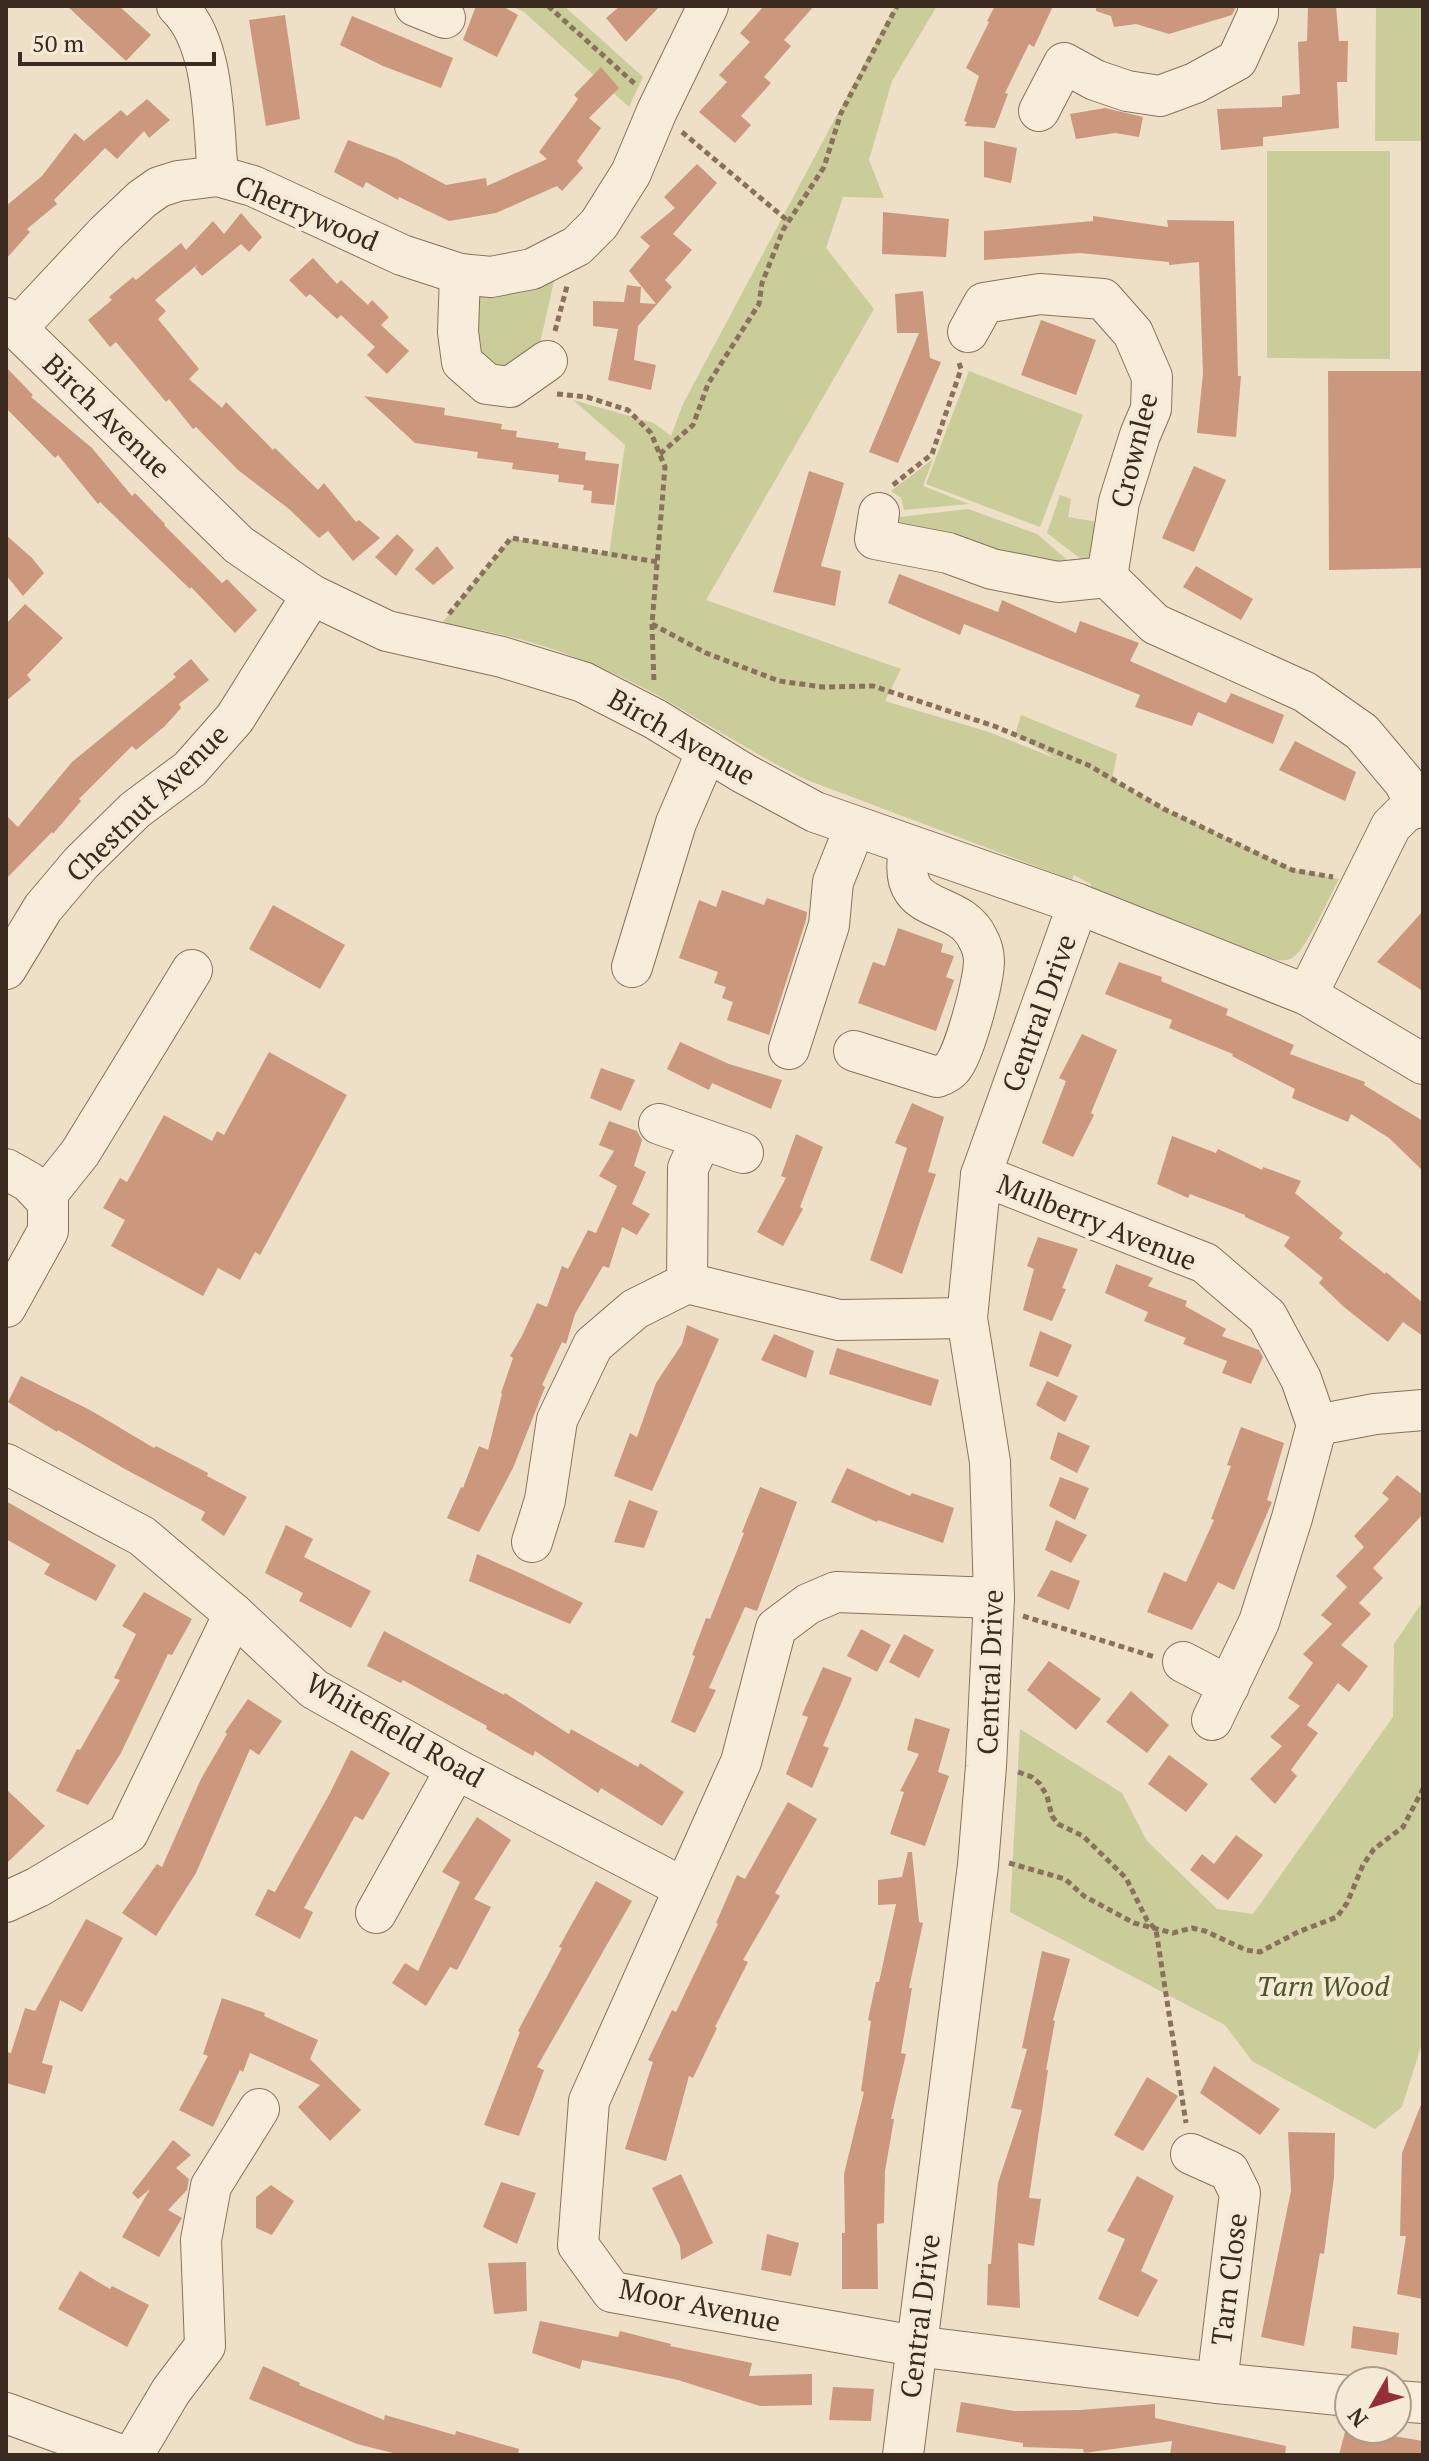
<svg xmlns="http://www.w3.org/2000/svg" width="1429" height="2461" font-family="'PT Serif',serif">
<rect width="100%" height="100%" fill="#eedfc7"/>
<g fill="#cacc9a">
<polygon points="512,6 564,6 643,77 629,107 524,12"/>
<path d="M895 6H937L892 81 869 160 884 198 843 197 826 248 874 309 706 600 901 669 885 701 989 732 1057 759 1015 735 1021 715 1117 754 1112 779 1164 809 1292 869 1339 879C1328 899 1311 940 1296 955 1290 960 1285 961 1277 960L1090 890 1091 884 1074 875 1072 880 807 780C755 755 707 723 657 695 591 659 516 632 441 624L511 538 609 554 625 445 573 400 654 423 671 436 683 404Z"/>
<polygon points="1376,6 1423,6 1423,141 1375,141"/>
<polygon points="1267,151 1390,151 1390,359 1267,358"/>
<polygon points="557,268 538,352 510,370 474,359 474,299 485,293"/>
<polygon points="969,371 1083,415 1040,527 926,484"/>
<polygon points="933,459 923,486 969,504 904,510 901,498 891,491"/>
<polygon points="1060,495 1071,499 1068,517 1103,523 1090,566 1047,533"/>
<polygon points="968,509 1037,534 1079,570 1039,572 897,524 899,517"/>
<polygon points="1423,1601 1423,2040 1402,2107 1375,2129 1252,2061 1225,2025 1010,1912 1020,1729 1122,1793 1147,1841 1217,1909 1253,1914 1393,1717 1394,1644"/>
</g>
<g fill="#cb987d">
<polygon points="67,6 119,6 151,35 126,61"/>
<polygon points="476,6 502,6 518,15 497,57 463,40"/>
<polygon points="620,6 660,6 626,42 606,18"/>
<polygon points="764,6 814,6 784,40 791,46 764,77 771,83 741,116 751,125 735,143 699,112 727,82 719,75 750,42 740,33"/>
<polygon points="995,6 1053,6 1034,47 1029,44 1005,93 1008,94 995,128 965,126 967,122 964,121 979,76 966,68 989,22 987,21"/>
<polygon points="1096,6 1235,6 1235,9 1232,15 1169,34 1136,24 1114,27 1111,16 1096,11"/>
<polygon points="1308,6 1336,6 1339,41 1348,41 1347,82 1337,82 1339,128 1263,137 1263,146 1221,150 1217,109 1282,107 1282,96 1300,94 1298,42 1307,41"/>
<polygon points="285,15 300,119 266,126 249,20"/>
<polygon points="352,16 453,58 441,88 383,66 340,45"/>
<polygon points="601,67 619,88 589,118 601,128 577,161 583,168 562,191 557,186 496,213 449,221 399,197 398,200 366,182 363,188 334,172 348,140 396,158 446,185 486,178 487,186 545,160 547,159 539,152 578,99 574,95"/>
<polygon points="147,99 170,120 149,138 144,131 117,159 105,148 54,200 57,204 27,229 30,232 6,259 6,206 42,176 75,133 84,141 121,110 127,116"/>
<polygon points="1105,108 1143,117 1139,137 1115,133 1076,139 1070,114"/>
<polygon points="984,141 1017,148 1011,183 984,177"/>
<polygon points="697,164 717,183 673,234 692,250 665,280 672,287 638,326 634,360 656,365 651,390 608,380 618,329 593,326 593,301 624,302 627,285 641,287 640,303 656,304 629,271 650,246 640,237 675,208 664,197"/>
<polygon points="883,212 949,219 946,257 882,254"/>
<polygon points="241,213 262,237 249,252 241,244 202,276 195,268 198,264 155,300 166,311 158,319 199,369 189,379 222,408 226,402 273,450 275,448 318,490 324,483 356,522 359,520 380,538 353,561 328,531 319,538 289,509 238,470 196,427 193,429 169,399 166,402 116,342 110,347 88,320 112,300 109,297 133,277 136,280 181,243 186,250 213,221 224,234"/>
<polygon points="1093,216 1168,227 1167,220 1234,221 1238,376 1241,376 1236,437 1197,433 1203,373 1199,262 1169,265 1169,262 1080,253 984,260 984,231 1093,221"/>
<polygon points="313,258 337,284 341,280 368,305 372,300 389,317 381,325 409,351 387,374 367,355 375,347 341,315 337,319 310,294 306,297 289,280"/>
<polygon points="923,291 930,358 941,362 898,463 869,452 919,333 897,333 895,294"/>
<polygon points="1041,320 1096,340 1076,395 1021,375"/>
<polygon points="6,367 33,395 31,397 92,448 132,496 135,493 165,524 164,525 222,583 227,579 257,610 235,633 191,587 190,589 100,502 98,504 58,455 55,458 6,408"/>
<polygon points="1328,371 1423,371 1423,568 1329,570"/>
<polygon points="364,396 445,408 444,415 502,424 501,429 517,431 516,437 559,443 558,448 586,452 585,460 619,464 614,505 591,503 592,491 583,490 584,485 558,482 559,475 512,469 513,463 477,458 478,452 415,443"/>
<polygon points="1194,466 1226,480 1194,552 1162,538"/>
<polygon points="809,471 844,483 821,566 841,571 835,606 773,592"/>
<polygon points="397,534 414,550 396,576 375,557"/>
<polygon points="6,535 32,558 44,573 23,596 6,575"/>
<polygon points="437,546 454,568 433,585 415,569"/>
<polygon points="1196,566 1253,599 1241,620 1183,587"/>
<polygon points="899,574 998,612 1002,600 1076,633 1080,621 1139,643 1130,661 1226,703 1231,693 1284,715 1273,744 1198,712 1192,726 1135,707 1140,695 964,624 960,635 888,603"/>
<polygon points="25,604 63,638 27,675 31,680 6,701 6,624"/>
<polygon points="191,659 209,680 179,704 181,708 165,726 136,750 132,746 79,799 81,801 53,834 52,832 6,879 6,815 18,827 72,762 176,677 173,674"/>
<polygon points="1295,741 1356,772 1345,801 1279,770"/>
<polygon points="722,890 764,905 767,898 807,912 806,920 769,1035 727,1020 733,1002 722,998 726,987 714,983 718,972 679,958 699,900 716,907"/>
<polygon points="273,905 345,945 320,989 249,949"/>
<polygon points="1423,911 1423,991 1377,962"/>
<polygon points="898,928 943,944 941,952 954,956 946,977 954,980 936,1031 858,1003 873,962 885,966"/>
<polygon points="1119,962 1162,977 1161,981 1228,1009 1226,1015 1294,1045 1290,1054 1365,1082 1364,1085 1423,1121 1423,1171 1389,1138 1351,1114 1348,1122 1292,1098 1295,1089 1232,1056 1233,1054 1169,1028 1172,1020 1105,994"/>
<polygon points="1082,1034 1117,1050 1091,1113 1094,1115 1073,1157 1042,1143 1066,1081 1059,1078"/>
<polygon points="680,1042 729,1064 782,1080 771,1109 712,1083 709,1090 667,1069"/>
<polygon points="269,1052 347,1095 260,1255 255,1252 240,1280 218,1268 203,1296 111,1246 125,1220 103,1208 120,1178 127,1182 164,1115 212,1141 217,1131 224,1135"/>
<polygon points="601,1068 635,1080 621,1111 590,1098"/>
<polygon points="912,1103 944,1117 928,1172 936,1174 902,1274 870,1260 907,1148 895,1143"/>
<polygon points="609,1121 637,1131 642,1140 634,1166 646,1172 632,1204 650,1214 637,1235 622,1227 609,1268 603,1266 575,1314 566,1344 562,1342 542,1385 545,1387 513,1468 479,1532 447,1518 461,1487 463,1488 479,1446 488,1450 502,1394 501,1393 513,1358 510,1356 522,1336 537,1303 547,1307 562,1266 568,1269 588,1230 596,1233 617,1186 599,1176 614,1151 599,1145"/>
<polygon points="796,1134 823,1147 800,1207 803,1209 783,1246 757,1232 786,1178 781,1176"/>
<polygon points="1172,1136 1216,1153 1218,1149 1262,1170 1263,1167 1301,1181 1295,1193 1343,1233 1339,1238 1385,1274 1386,1272 1423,1303 1423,1336 1403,1322 1388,1342 1344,1307 1319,1283 1323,1278 1284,1246 1290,1237 1245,1217 1245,1215 1190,1194 1188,1198 1157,1184"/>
<polygon points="1038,1237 1078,1249 1062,1288 1066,1289 1052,1321 1023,1310 1034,1269 1027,1266"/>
<polygon points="1116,1264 1153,1278 1148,1286 1187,1301 1185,1306 1226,1329 1222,1336 1259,1350 1263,1357 1251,1384 1222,1373 1227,1361 1183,1344 1186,1338 1144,1321 1148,1312 1105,1293"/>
<polygon points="687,1325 719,1339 652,1491 614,1476 630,1433 637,1437 656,1383 682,1344"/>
<polygon points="1040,1331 1072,1345 1058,1377 1029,1366"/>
<polygon points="774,1334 814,1351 806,1378 761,1360"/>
<polygon points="837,1348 939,1380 931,1406 829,1374"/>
<polygon points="21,1376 90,1410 154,1448 156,1446 208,1473 207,1476 247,1497 224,1536 201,1520 205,1512 123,1468 58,1430 57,1432 8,1402"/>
<polygon points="1047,1381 1078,1396 1065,1422 1036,1405"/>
<polygon points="1241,1427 1284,1443 1267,1500 1272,1502 1234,1590 1218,1582 1192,1630 1147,1612 1164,1572 1186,1582 1214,1520 1211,1519 1231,1466 1227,1465"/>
<polygon points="1058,1432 1090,1446 1077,1473 1050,1459"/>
<polygon points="847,1468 910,1496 912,1493 954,1508 943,1543 878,1520 877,1522 831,1502"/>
<polygon points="1397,1475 1423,1495 1423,1514 1373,1568 1383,1578 1359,1603 1371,1614 1341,1645 1368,1666 1349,1692 1338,1683 1307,1725 1318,1733 1291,1770 1297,1776 1275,1804 1250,1779 1282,1746 1270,1737 1300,1706 1288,1698 1313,1663 1303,1654 1332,1624 1321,1615 1347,1587 1336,1576 1364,1547 1354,1536 1389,1499 1382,1493"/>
<polygon points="1060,1477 1089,1488 1075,1520 1049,1506"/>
<polygon points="760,1487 797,1502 757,1611 745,1607 709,1688 716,1690 695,1733 671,1722 695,1656 692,1655 706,1618 710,1619 744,1533 742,1532"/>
<polygon points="629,1500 658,1511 644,1548 614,1542"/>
<polygon points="6,1501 116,1565 96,1601 44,1574 50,1564 6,1539"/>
<polygon points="1056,1520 1087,1535 1071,1563 1045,1550"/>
<polygon points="286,1525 313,1539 304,1557 371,1591 351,1628 299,1601 303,1593 265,1573"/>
<polygon points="477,1554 533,1579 583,1603 570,1624 469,1581"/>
<polygon points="1051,1570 1080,1581 1069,1610 1037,1596"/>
<polygon points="144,1592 192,1619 172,1655 168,1654 121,1753 88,1805 56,1791 77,1749 80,1750 120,1680 114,1678 136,1634 122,1626"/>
<polygon points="861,1629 891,1645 877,1672 847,1656"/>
<polygon points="384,1631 504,1695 505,1693 569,1734 571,1729 638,1767 640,1763 684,1792 662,1826 601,1788 598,1793 535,1751 533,1756 486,1729 487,1726 403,1680 401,1683 367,1666"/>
<polygon points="904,1634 934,1650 919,1678 889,1662"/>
<polygon points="1049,1661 1101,1699 1076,1730 1027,1690"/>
<polygon points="823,1667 852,1678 823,1746 829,1748 812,1788 786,1774 808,1717 802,1715"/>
<polygon points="1131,1691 1169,1725 1147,1753 1106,1722"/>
<polygon points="248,1699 282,1721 259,1755 250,1749 196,1873 156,1936 122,1913 157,1864 162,1867 201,1779 227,1734 225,1732"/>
<polygon points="915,1718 950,1729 938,1772 949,1776 925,1846 890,1834 904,1792 900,1791 919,1754 907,1750"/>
<polygon points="351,1750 390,1773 363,1820 355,1816 304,1908 313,1912 300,1939 255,1915 268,1889 275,1892 330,1793"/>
<polygon points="1169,1755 1208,1784 1186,1812 1148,1784"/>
<polygon points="6,1789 45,1826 6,1864"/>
<polygon points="788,1802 817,1819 775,1893 780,1896 743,1960 748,1962 715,2027 717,2028 693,2078 689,2076 666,2161 625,2149 653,2062 648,2060 672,2010 676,2012 718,1924 716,1923 737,1875 745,1879"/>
<polygon points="477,1817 511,1840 474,1899 491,1907 457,1970 450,1967 426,2006 392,1983 405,1963 418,1971 460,1882 442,1872"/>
<polygon points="1236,1835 1263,1855 1228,1900 1190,1870 1202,1854 1214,1864"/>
<polygon points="908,1852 912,1852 919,1922 923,1923 909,1988 912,1988 901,2053 906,2054 891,2119 894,2119 885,2171 884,2223 877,2224 878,2289 842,2289 842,2233 845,2233 844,2174 864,2092 861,2091 871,2021 868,2020 876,1982 879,1982 896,1904 878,1905 878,1880 902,1877"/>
<polygon points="596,1881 632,1901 537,2067 544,2070 519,2136 484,2125 520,2032 518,2031 562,1948 559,1947"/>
<polygon points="86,1919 123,1938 82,2012 60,2000 42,2063 53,2066 45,2094 6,2083 6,2052 11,2053 25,2008 35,2011"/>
<polygon points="1042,1951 1070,1959 1053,2020 1055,2021 1046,2070 1048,2070 1029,2198 1041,2199 1034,2246 1018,2243 1020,2308 987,2305 988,2264 991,2264 998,2183 1022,2110 1011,2108 1027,2049 1022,2048"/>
<polygon points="222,1998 265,2013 264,2016 318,2040 310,2059 361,2110 330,2141 298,2107 320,2085 250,2053 243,2072 240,2070 213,2127 179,2110 208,2056 203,2054"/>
<polygon points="1214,2066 1280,2109 1260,2135 1200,2093"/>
<polygon points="1147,2077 1178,2096 1143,2151 1114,2135"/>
<polygon points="1422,2102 1423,2102 1423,2299 1397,2294 1406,2236 1400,2236 1402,2153"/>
<polygon points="1288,2132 1335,2133 1334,2177 1324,2254 1320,2253 1304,2346 1261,2337 1291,2191"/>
<polygon points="173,2140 191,2155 176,2168 189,2179 187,2190 168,2210 182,2218 159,2257 122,2237 150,2189 138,2199 132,2193"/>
<polygon points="681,2174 713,2243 681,2260 680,2246 652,2188"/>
<polygon points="1137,2176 1174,2196 1141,2271 1158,2280 1138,2317 1098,2299 1125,2239 1107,2231"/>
<polygon points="501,2182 536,2193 517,2244 483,2227"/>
<polygon points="271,2185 294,2201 272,2235 256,2228 256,2197"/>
<polygon points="767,2234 799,2243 791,2276 761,2270"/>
<polygon points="526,2262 527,2311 494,2314 488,2263"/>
<polygon points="80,2271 110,2289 112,2286 149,2305 127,2347 58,2309"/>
<polygon points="540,2321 618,2337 620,2331 671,2344 670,2346 752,2363 749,2376 812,2374 812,2405 760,2406 678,2380 582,2360 580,2369 532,2353"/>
<polygon points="1353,2326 1399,2333 1397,2355 1351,2348"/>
<polygon points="263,2366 300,2383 299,2385 384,2420 385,2415 455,2435 456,2431 519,2449 518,2455 401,2455 357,2444 249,2399"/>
<polygon points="833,2387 874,2389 871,2421 829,2420"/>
<polygon points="961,2402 1014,2411 1080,2410 1155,2404 1155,2418 1286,2446 1285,2455 1170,2455 1172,2441 1084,2453 1083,2449 1023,2447 1023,2443 956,2432"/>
<polygon points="1346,2428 1423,2441 1423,2455 1339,2455"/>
</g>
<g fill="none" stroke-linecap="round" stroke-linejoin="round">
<g stroke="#89715c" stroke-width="42">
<g id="minor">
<path d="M177 6C216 43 213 124 218 176"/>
<polyline points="415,6 445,18"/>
<polyline points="1039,111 1064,63 1095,80 1127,91 1160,96 1195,83 1237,60 1258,14 1258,6"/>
<polyline points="460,274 458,332 462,362 487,384 510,387 547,361"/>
<polyline points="6,318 239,545 312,595 387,631 502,657 583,682 655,719 743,773 815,812 1078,904 1307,995 1423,1064"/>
<polyline points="17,328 106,233 142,199 159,187 178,181 218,176 253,186 402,255 460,274 491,277 532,269 577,246 599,224 631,173 657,111 708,6"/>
<polyline points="968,332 984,303 1040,294 1103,299 1133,333 1152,377 1151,409 1140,435 1119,502 1107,577 1155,624 1305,692 1362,732 1404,782 1417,807"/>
<polyline points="879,513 875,539 948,553 992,569 1058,582 1107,577"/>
<polyline points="632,967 676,823 707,751"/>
<polyline points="6,969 43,908 81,863 135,810 190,769 235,718 312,595"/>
<polyline points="1307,995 1391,826 1406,811 1423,806"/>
<polyline points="789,1049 829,925 833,882 855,827"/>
<path d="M854 1051 937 1077C943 1075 948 1073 952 1068 965 1053 983 983 984 962 984 954 982 946 978 939 958 895 893 920 910 846"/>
<polyline points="659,1124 743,1153"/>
<polyline points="6,1169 29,1182 48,1202 48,1231 6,1307"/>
<polyline points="981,1175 1205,1263 1267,1316 1301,1379 1317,1425 1292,1518 1259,1622 1212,1720"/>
<polyline points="44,1198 80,1153 192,970"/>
<polyline points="687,1283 688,1168 701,1140"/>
<polyline points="1317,1425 1375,1414 1423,1410"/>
<polyline points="6,1464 142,1536 234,1614 314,1689 456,1769 684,1888"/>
<polyline points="532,1542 545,1500 557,1420 593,1345 635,1309 687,1283 839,1320 967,1318"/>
<polyline points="994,1598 836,1592 808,1604 776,1628 741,1762 589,2101 578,2245 612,2292 915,2346 1217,2383 1349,2396"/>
<polyline points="1183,1662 1229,1686"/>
<polyline points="6,1902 38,1887 128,1833 234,1614"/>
<polyline points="376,1913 456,1769"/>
<polyline points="1191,2154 1229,2171 1240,2193 1217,2383"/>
<polyline points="1397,2401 1423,2403"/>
<polyline points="6,2413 121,2455"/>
<polyline points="133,2455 171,2391 205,2346 201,2240 211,2186 259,2109"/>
<polyline points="903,2455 978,1865 986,1766 994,1598 990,1462 967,1318 981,1175 1078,904"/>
</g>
</g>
<g stroke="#89715c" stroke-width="5" stroke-dasharray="6 4" stroke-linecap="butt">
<polyline points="548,6 635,84"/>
<polyline points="682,132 788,221"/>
<polyline points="555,331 567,286"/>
<polyline points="557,394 587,397 628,410 651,433 665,467 652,624 654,683"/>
<polyline points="660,454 693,425 708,384 759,304 762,283 783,230 824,167 841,113 897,6"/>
<polyline points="893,485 932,454 961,369 959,363"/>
<polyline points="449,614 511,538 658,562"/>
<polyline points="652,624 706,653 779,681 823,687 873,686 994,726 1088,765 1164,809 1292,870 1333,877"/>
<polyline points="1023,1616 1155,1657"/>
<polyline points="1018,1772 1032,1777 1040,1784 1047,1796 1052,1816 1058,1824 1083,1836 1126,1878 1147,1920 1156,1930 1186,2123"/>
<polyline points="1009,1863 1065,1879 1084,1896 1134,1923 1173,1933 1192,1928 1205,1931 1246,1950 1260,1952 1298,1932 1337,1917 1347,1903 1363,1865 1374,1849 1403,1827 1423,1789"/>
</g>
<use href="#minor" stroke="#f8edda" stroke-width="40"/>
</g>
<g text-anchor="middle" stroke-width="8" stroke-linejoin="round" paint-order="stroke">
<g font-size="28" fill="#3a2a20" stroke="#f5ead6">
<text transform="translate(307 213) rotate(23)" y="10">Cherrywood</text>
<text transform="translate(107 416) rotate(44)" y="10">Birch Avenue</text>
<text transform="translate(1134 450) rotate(-76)" y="10">Crownlee</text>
<text transform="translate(682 737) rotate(30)" y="10">Birch Avenue</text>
<text transform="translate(147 803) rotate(-44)" y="10">Chestnut Avenue</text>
<text transform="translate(1039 1013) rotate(-70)" y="10">Central Drive</text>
<text transform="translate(1097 1222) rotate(22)" y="10">Mulberry Avenue</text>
<text transform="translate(990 1672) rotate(-88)" y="10">Central Drive</text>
<text transform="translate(395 1730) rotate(30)" y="10">Whitefield Road</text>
<text transform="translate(1229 2279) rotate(-83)" y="10">Tarn Close</text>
<text transform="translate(700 2305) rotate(12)" y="10">Moor Avenue</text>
<text transform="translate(920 2316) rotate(-83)" y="10">Central Drive</text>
</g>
<g font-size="28" font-style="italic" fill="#4d5627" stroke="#f5ead6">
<text x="1323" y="1996">Tarn Wood</text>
</g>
</g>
<rect width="1429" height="2461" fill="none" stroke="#3a2a20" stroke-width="16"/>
<g transform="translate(1373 2405) rotate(231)"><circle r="38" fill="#f5ead6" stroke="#aa9d8d" stroke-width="2"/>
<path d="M0-6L14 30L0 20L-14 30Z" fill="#972d35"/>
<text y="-12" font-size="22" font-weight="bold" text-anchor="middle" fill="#3a2a20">N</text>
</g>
<path d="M20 52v12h194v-12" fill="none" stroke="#3a2a20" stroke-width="4"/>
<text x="32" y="52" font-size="24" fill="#3a2a20" stroke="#f5ead6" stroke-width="6" paint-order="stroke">50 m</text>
</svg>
